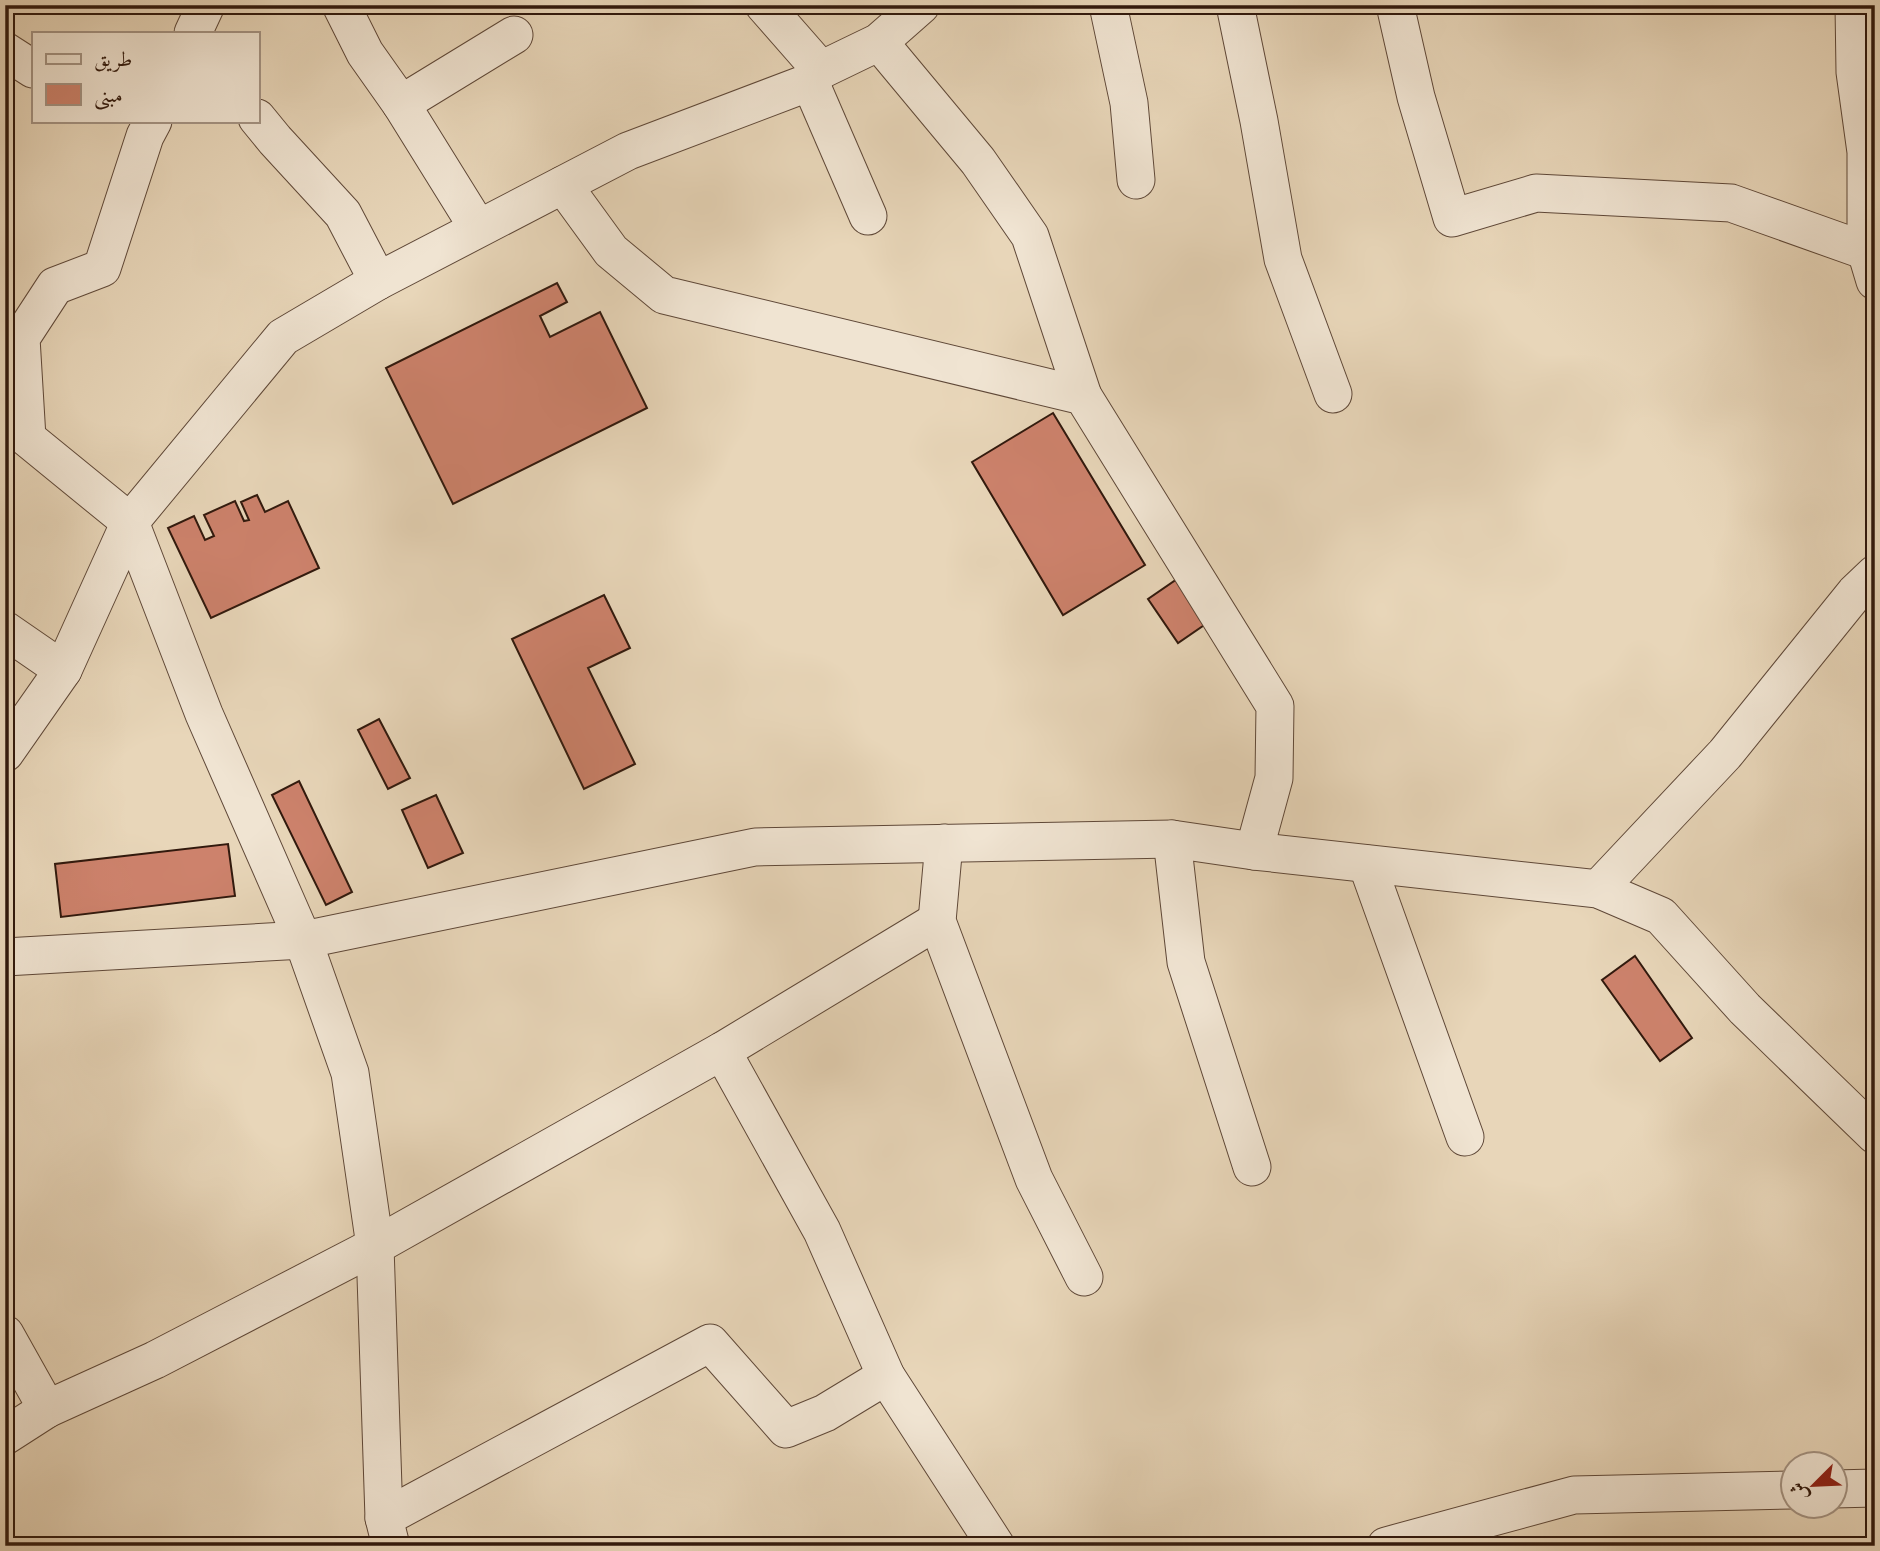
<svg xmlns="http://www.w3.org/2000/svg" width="1880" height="1551" font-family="'EB Garamond',Amiri,serif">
<rect width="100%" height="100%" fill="#e8d6b9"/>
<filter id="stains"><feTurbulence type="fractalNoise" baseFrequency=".00286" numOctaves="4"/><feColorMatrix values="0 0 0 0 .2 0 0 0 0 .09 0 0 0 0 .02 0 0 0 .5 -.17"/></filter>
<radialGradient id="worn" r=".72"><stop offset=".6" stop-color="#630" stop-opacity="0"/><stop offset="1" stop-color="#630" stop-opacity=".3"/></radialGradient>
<g fill="#cd826c" stroke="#31190d" stroke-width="2">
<polygon points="557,283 567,302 540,316 550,337 600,312 647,408 453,504 386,368"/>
<polygon points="1053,413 1145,565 1063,615 972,462"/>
<polygon points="257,495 265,512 288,501 319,568 211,618 168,528 194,516 205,540 214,536 204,515 235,501 244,521 249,520 241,502"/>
<polygon points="1183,575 1213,619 1178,643 1148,599"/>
<polygon points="604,595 630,648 588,668 635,764 584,789 512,639"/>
<polygon points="379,719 410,778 388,789 358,730"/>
<polygon points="299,781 352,892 326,905 272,795"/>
<polygon points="436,795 463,853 428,868 402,810"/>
<polygon points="228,844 235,896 61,917 55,864"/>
<polygon points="1635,956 1692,1038 1660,1061 1602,980"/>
</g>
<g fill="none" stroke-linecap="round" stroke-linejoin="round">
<g stroke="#5f4838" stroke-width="39">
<g id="minor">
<polyline points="341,5 365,53 401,104 478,228"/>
<polyline points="764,5 821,70"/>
<polyline points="1108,5 1129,103 1136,180"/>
<polyline points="1235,5 1259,121 1283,259 1333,394"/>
<polyline points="1395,5 1416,97 1452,218 1536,193 1731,203 1866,251"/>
<polyline points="1854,5 1855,72 1866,152 1866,251 1875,281"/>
<polyline points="193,33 206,5"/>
<polyline points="879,42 978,161 1030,236 1083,396"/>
<polyline points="5,51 33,69"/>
<polyline points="810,82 868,216"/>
<polyline points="401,104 514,35"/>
<polyline points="257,118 275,140 343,214 378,281"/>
<polyline points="153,121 145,136 102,268 55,286 21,338 27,438 130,522 283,337 378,281 628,151 810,82 821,70 879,42 921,5"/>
<polyline points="563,185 611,251 664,295 1083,396 1275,706 1274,778 1254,851"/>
<polyline points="5,630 63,670"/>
<polyline points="5,753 63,670 130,522 204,714 303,940 350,1073 375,1246 384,1518 391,1546"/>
<polyline points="1172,839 1186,962 1252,1167"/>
<polyline points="944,843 937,921 1034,1179 1084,1277"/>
<polyline points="1367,864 1465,1137"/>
<polyline points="1598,889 1725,754 1855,593 1875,574"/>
<polyline points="5,957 303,940 755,847 1172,839 1254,851 1598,889 1661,916 1745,1009 1875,1135"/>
<polyline points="722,1051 822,1231 886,1376 996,1546"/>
<polyline points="5,1334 47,1409"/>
<polyline points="5,1436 47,1409 155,1360 375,1246 722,1051 937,921"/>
<polyline points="1834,1489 1875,1488"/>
<polyline points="384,1518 710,1343 786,1429 825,1413 886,1376"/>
<polyline points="1386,1546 1574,1495 1792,1490"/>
</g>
</g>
<use href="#minor" stroke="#f0e4d2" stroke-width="37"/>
</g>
<rect width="1880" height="1551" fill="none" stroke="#e8d6b9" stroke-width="28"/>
<rect x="7" y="7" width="1866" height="1537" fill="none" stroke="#31190d" stroke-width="3.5"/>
<rect x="14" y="14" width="1852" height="1523" fill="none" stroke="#31190d" stroke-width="2"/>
<rect x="32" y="32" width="228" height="91" fill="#f0e4d2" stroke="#a49383" stroke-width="2"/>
<rect x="46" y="54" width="35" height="10" fill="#f0e4d2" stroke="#a49383" stroke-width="2"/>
<text x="94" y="66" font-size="21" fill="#31190d">طريق</text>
<rect x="46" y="84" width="35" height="21" fill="#cd826c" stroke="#a49383" stroke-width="2"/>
<text x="94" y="102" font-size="21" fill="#31190d">مبنى</text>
<g transform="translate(1814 1485) rotate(246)"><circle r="33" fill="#f0e4d2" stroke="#a49383" stroke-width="2"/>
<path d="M0-5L12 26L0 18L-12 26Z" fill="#8f2418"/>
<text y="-10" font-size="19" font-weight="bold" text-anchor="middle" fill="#31190d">ش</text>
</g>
<rect width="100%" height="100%" filter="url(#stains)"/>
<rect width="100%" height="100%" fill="url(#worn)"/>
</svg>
